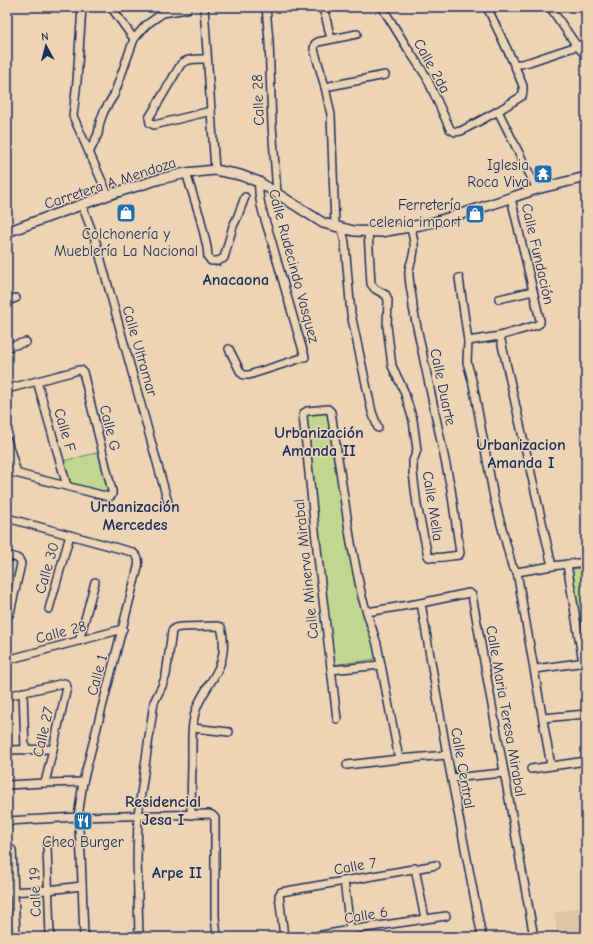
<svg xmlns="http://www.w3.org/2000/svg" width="593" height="944" font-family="'Comic Neue',sans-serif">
<rect width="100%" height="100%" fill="#edd4b5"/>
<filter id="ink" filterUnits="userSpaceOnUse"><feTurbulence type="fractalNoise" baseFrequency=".025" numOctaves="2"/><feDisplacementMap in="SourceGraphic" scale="8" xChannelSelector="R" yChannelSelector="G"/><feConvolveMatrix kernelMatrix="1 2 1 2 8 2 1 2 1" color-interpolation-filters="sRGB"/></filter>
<g filter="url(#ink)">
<polygon fill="#e0c5a5" points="586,905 586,937 558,937 554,913"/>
<g fill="#bfd78e" stroke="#6d8376">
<polygon points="328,412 344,515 378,659 331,665 305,414"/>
<polygon points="100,452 110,493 71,483 63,461"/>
<polygon points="586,568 586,660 571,569"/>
</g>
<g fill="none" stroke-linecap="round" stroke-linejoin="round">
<g stroke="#1b2f5e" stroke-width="10">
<g id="minor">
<polyline points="82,7 77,81 73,116 108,195"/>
<polyline points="111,7 134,39"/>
<polyline points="204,7 215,170"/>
<polyline points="266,7 269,41 272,125 277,193"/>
<polyline points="321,7 325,14 331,39"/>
<polyline points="382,7 408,49 426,76 450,129 455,132 461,131 498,111 522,96 523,92 523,86 514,64 487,7"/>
<polyline points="550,7 577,46 586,56"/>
<path d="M207 59C198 59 188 58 181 64L149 118 150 123 154 125 211 111"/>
<polyline points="514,64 521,64 529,62 586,43"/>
<polyline points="325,87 385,75"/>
<polyline points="498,111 537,189"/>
<polyline points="89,153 98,134 100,122 104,111 114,95 134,39 146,25 163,13 187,9"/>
<polyline points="186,173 200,217 207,247 208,257 211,261 218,261 224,258 233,226 237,218 245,197"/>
<polyline points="82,205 96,242 169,506"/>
<polyline points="335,226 331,115 325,87 314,49 315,44 318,42 357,34"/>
<polyline points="342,228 345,243 351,314 372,412 378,428"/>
<path d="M368 231 371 284 375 289 386 295 388 300 387 326 392 366 404 391 413 420 417 450 413 461V473L417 505 428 556 429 557C438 559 449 556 459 555L460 553 451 489 413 308C413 296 408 282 409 270 410 263 414 256 414 249 415 242 412 234 411 227"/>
<polyline points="459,278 468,341 467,362 473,384 494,498 511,562 512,566 517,572 551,766"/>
<polyline points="499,299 533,291"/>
<polyline points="7,301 16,298"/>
<polyline points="500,336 552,566"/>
<polyline points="468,341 500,336 537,325 540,323 540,320 511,198"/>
<polyline points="7,347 26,342"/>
<path d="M229 349 241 373 244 375H249L305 357C293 318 282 278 271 239 266 222 257 200 259 182"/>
<polyline points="37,381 67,486"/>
<polyline points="7,389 79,370 81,370 83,372 112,491 112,495 109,497 7,471"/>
<polyline points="7,440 17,473"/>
<path d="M7 518 132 552C139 557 139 560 138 567L83 782 78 817 81 855 84 937"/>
<path d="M7 555C13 557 20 557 21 564L10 613 7 617"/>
<polyline points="567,564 583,663"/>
<polyline points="517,572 552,566 586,562"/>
<polyline points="421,603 447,755 482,937"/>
<polyline points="49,609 70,535"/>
<polyline points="367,612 421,603 469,593 472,595 534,937"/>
<polyline points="79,641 95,582"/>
<polyline points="7,660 123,629"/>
<polyline points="535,669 586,662"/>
<polyline points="331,670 381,665"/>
<polyline points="23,692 25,750"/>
<polyline points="7,696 64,683 66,684 67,687 53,749 45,783"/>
<polyline points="543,718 586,714"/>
<polyline points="337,719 316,540 303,416 304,413 307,411 328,409 331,412 351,543 362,597 377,644 399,759"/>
<polyline points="193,728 229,732"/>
<polyline points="7,750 53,749"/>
<polyline points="347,765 399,759 447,755"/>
<polyline points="531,769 586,761"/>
<polyline points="452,778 503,773"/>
<polyline points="7,785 45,783 83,782"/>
<polyline points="7,821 78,817 209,814 212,815 215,818 215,916 217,937"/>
<polyline points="47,846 50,937"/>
<polyline points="12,850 16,937"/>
<polyline points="415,868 425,919"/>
<polyline points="344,881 351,937"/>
<polyline points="7,892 48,890 82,886"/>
<path d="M139 937 137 859 138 815 154 702 162 686 166 675 172 631 175 628 181 627 217 626 221 627C225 641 224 657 218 669 212 682 202 694 197 707 191 722 192 740 192 756 192 776 191 795 191 815"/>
<polyline points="284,937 279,895 281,892 436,865"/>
<polyline points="311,937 350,930 446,916"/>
</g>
</g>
<g stroke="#1b2f5e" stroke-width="12">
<polyline id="tertiary" points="7,232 108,195 160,179 186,173 215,170 240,175 259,182 323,223 342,228 354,231 381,232 387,231 420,225 434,222 471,211 537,189 586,177"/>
</g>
<use href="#minor" stroke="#edd4b5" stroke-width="7"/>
<use href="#tertiary" stroke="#edd4b5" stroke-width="9"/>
</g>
</g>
<defs>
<g id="temple-square" transform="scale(1)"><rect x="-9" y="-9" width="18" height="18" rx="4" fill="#1f6fb2" stroke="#edd4b5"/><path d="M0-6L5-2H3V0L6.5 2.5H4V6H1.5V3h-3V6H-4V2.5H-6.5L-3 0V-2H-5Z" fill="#fff"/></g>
<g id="shop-square" transform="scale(1)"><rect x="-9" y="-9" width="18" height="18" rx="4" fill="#1f6fb2" stroke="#edd4b5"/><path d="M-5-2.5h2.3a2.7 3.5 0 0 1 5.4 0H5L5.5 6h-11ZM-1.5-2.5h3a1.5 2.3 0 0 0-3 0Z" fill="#fff"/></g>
<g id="restaurant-square" transform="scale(1)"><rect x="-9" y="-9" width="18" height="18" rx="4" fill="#1f6fb2" stroke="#edd4b5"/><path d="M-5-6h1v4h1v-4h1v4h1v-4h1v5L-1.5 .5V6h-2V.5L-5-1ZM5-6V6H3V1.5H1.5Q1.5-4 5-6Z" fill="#fff"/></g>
</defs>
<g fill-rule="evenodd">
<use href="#temple-square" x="543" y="174"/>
<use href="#shop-square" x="126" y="213"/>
<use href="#shop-square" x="475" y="214"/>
<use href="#restaurant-square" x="83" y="821"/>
</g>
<g text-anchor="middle" stroke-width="3" stroke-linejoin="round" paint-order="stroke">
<g font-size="15" fill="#1b2f5e" stroke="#edd4b5">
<text transform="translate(432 66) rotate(61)" y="5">Calle 2da</text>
<text transform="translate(258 100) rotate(-92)" y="5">Calle 28</text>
<text transform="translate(110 183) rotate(-18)" y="5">Carretera A Mendoza</text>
<text transform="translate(538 254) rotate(77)" y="5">Calle Fundación</text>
<text transform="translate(294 266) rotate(75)" y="5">Calle Rudecindo Vasquez</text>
<text transform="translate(140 351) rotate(74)" y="5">Calle Ultramar</text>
<text transform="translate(443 387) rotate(78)" y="5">Calle Duarte</text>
<text transform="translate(110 428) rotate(76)" y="5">Calle G</text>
<text transform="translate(65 430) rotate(74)" y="5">Calle F</text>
<text transform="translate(433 506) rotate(81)" y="5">Calle Mella</text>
<text transform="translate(47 568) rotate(-74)" y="5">Calle 30</text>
<text transform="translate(306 569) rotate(-96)" y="5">Calle Minerva Mirabal</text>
<text transform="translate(61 632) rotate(-15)" y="5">Calle 28</text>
<text transform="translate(97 675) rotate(-75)" y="5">Calle 1</text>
<text transform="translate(506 711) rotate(80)" y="5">Calle Maria Teresa Mirabal</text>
<text transform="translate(43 732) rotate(-77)" y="5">Calle 27</text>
<text transform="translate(463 768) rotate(80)" y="5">Calle Central</text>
<text transform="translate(355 866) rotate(-10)" y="5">Calle 7</text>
<text transform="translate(35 892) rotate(-92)" y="5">Calle 19</text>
<text transform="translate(366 915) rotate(-9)" y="5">Calle 6</text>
</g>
<g font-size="15" fill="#1b2f5e" stroke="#edd4b5" text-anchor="end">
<text x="529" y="170">Iglesia<tspan x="529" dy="17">Roca Viva</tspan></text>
<text x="461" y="210">Ferretería<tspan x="461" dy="17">celenia import</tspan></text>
<text x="126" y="239" text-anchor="middle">Colchonería y<tspan x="126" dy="17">Mueblería La Nacional</tspan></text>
<text x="83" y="847" text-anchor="middle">Cheo Burger</text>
</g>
<g font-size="16" font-weight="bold" fill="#1b2f5e" stroke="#edd4b5">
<text x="236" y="285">Anacaona</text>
<text x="319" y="438">Urbanización<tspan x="319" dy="18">Amanda II</tspan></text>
<text x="521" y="450">Urbanizacion<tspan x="521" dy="18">Amanda I</tspan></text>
<text x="135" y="512">Urbanización<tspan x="135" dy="18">Mercedes</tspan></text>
<text x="163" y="807">Residencial<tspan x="163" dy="18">Jesa I</tspan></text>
<text x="177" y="878">Arpe II</text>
</g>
</g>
<rect width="593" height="944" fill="none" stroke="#edd4b5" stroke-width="24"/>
<rect x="12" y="12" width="569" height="920" fill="none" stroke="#1b2f5e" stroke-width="1.5" filter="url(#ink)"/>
<g transform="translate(46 46) rotate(353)" stroke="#edd4b5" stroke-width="3" paint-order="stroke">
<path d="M0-3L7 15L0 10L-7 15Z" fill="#1b2f5e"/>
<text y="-6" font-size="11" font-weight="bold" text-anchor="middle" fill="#1b2f5e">N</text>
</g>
</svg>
